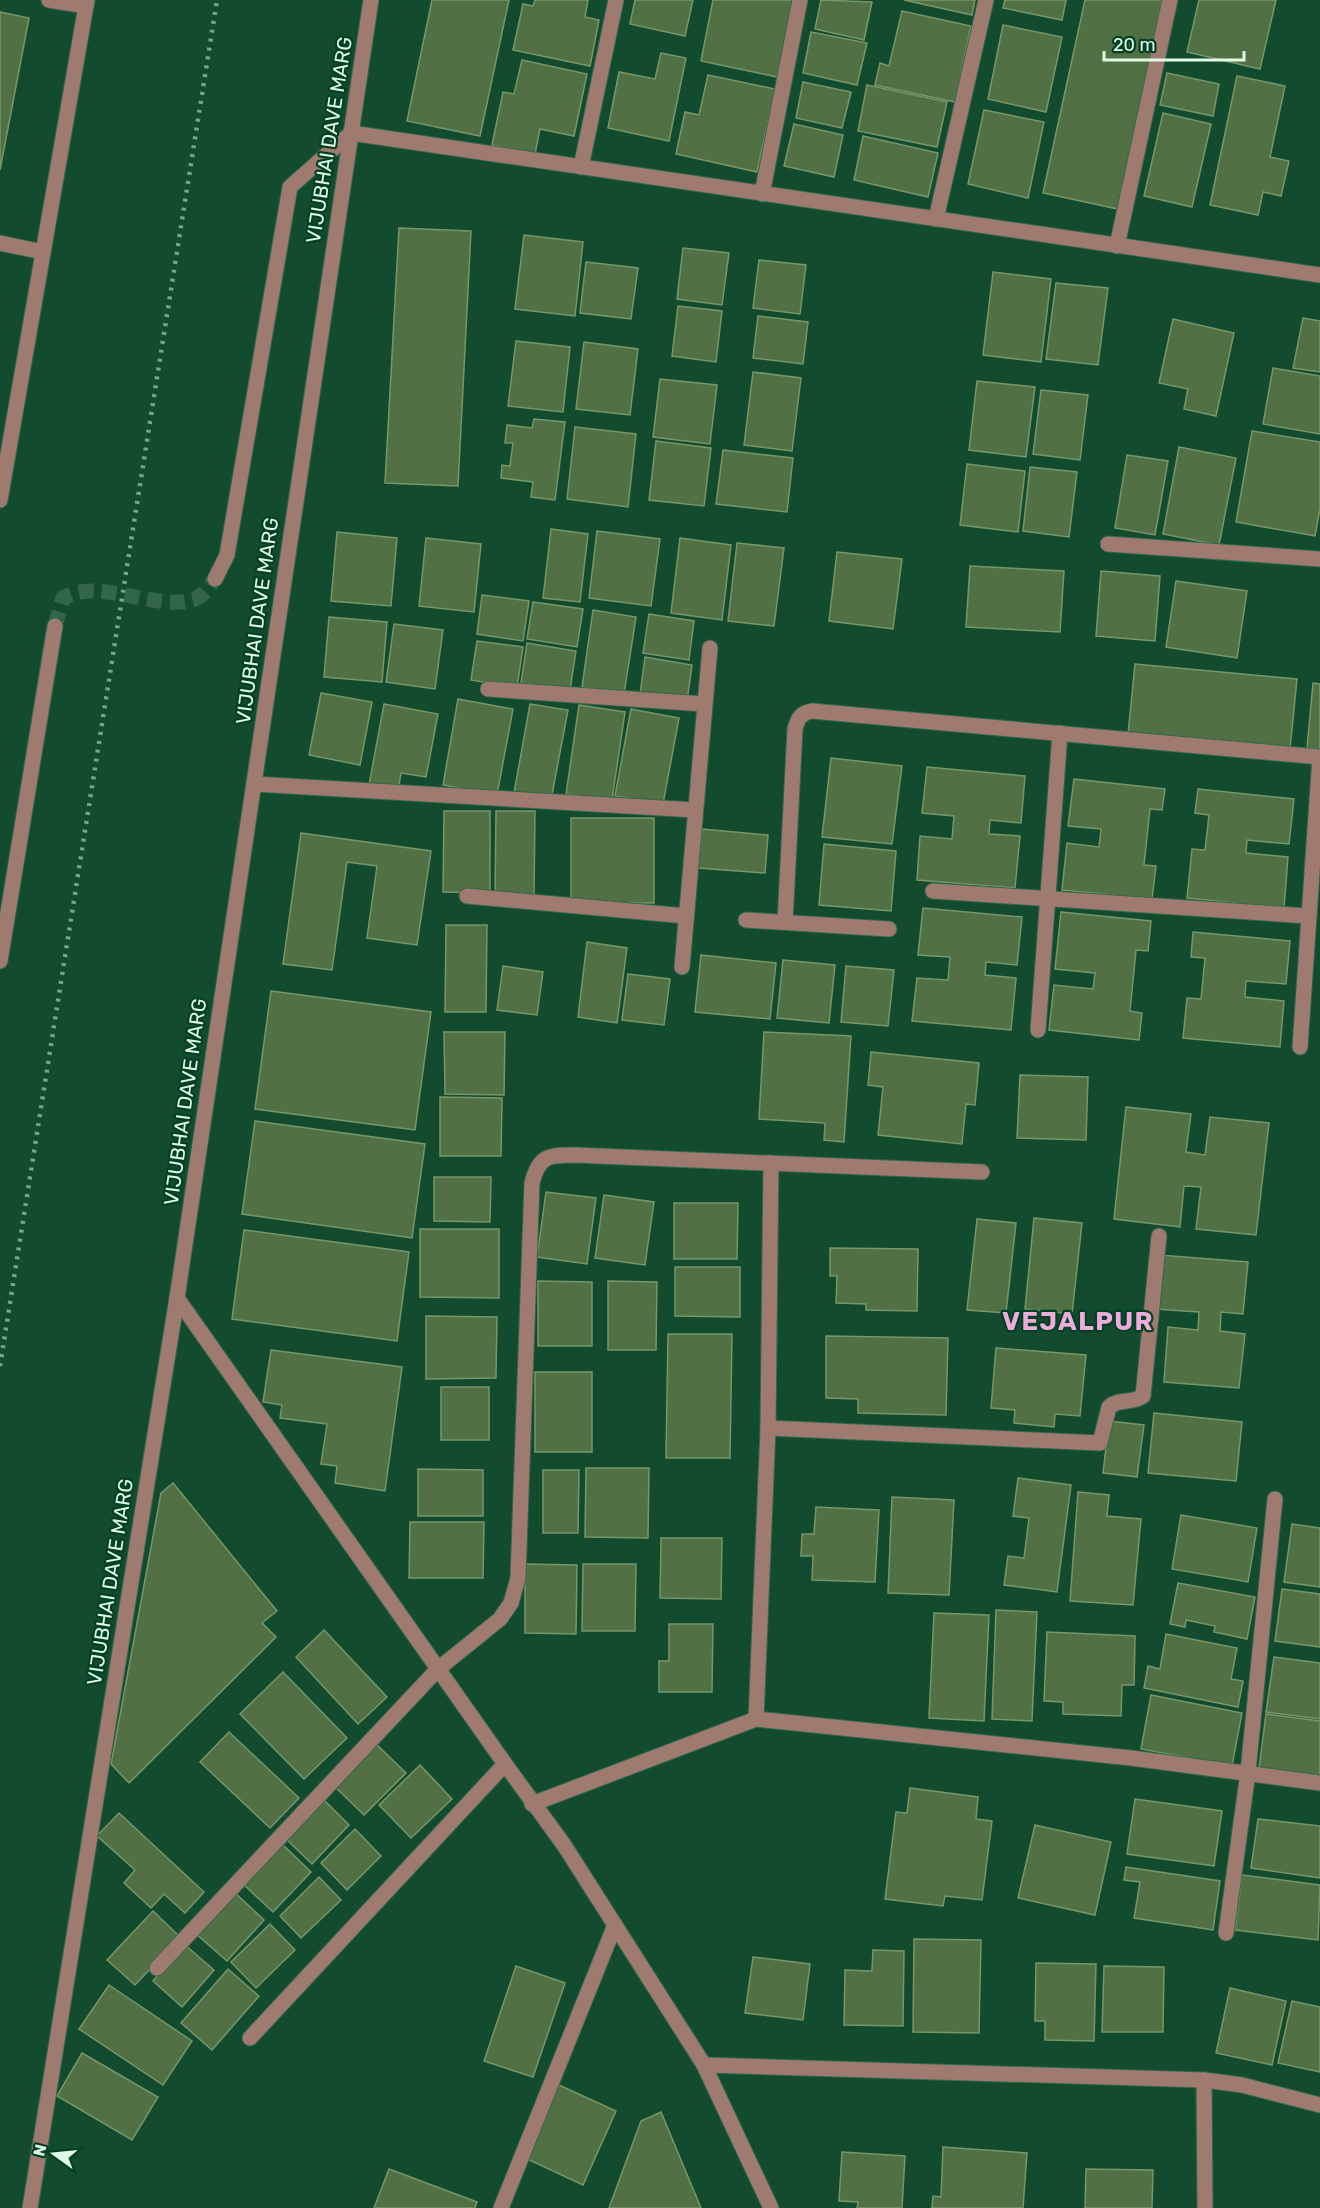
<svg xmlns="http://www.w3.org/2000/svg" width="1320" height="2208" font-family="Rubik,sans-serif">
<rect width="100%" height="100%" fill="#134b2f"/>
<g fill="#517044" stroke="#779769" stroke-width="1.5">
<polygon points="432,0 509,0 480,136 407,121"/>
<polygon points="535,0 588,0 585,17 599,20 590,66 513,50 523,4 533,6"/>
<polygon points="635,0 693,0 685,36 630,24"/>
<polygon points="713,0 794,0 777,77 701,61"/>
<polygon points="821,0 872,2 864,40 815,29"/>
<polygon points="904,0 975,0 972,15"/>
<polygon points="1005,0 1066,0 1062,20 1003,8"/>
<polygon points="1085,0 1162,0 1118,209 1043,193"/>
<polygon points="1199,0 1276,0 1260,69 1187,52"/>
<polygon points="902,11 971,26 955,102 875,85 880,63 889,66"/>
<polygon points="0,12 29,18 0,170"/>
<polygon points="1003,25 1062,37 1046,112 988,99"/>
<polygon points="811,32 867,43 857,85 803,73"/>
<polygon points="661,53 686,58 669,141 608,128 619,72 655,79"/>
<polygon points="522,60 587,74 574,136 540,129 535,154 492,145 503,92 514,94"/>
<polygon points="1167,73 1219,84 1213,116 1160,105"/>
<polygon points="708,75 775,89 757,172 676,154 685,112 699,115"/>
<polygon points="1237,76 1285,86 1270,157 1289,161 1281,196 1263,192 1258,215 1210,205"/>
<polygon points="803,82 851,92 842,128 796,118"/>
<polygon points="867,85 947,102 937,147 858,131"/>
<polygon points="984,110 1044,122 1028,198 968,184"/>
<polygon points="1163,113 1211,124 1192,207 1144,196"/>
<polygon points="794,124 843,135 834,177 784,166"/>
<polygon points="863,136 938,153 928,197 854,180"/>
<polygon points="399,228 471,231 458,486 385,483"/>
<polygon points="524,235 583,242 575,316 515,309"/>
<polygon points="683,248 729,253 722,305 677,299"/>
<polygon points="759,260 806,265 800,314 753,308"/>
<polygon points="586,262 638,268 631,319 580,313"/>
<polygon points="993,272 1051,279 1041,362 983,355"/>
<polygon points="1056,283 1108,288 1098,365 1046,359"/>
<polygon points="678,306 722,311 716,362 672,356"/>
<polygon points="758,316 808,322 803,364 753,358"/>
<polygon points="1303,318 1320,321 1320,372 1293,368"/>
<polygon points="1173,319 1234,333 1216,416 1184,409 1188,389 1159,383"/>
<polygon points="516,341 570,347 563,412 508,406"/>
<polygon points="584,342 638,349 630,415 576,409"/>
<polygon points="1273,368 1320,376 1320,434 1263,424"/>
<polygon points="753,372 801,378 792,451 744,445"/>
<polygon points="660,379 717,385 710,444 653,437"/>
<polygon points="977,381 1035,387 1026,457 969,450"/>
<polygon points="1041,390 1088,395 1080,460 1033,454"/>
<polygon points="534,419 565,422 555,500 531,497 533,482 501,478 502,465 510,466 513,443 505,443 507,425 532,428"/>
<polygon points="575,427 636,434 628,507 567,499"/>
<polygon points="1252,431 1320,442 1320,509 1315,536 1236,522"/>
<polygon points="656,441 711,448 704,506 649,500"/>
<polygon points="1179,447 1236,458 1219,545 1163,534"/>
<polygon points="723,450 793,458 787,512 716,504"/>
<polygon points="1127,455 1168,461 1155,535 1115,528"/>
<polygon points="967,464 1025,471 1018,532 960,525"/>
<polygon points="1030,467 1077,472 1069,537 1023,531"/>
<polygon points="551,529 588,534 580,602 543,598"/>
<polygon points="597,531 660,539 651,606 589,598"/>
<polygon points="337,532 397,538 391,606 331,601"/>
<polygon points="426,538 481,544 474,612 419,606"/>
<polygon points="680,538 731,545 722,620 671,613"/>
<polygon points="737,543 784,548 774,626 728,621"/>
<polygon points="837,552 902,559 893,629 829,621"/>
<polygon points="970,566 1064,571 1060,632 966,627"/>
<polygon points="1101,571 1160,576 1155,641 1096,636"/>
<polygon points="1176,581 1247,591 1237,658 1166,647"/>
<polygon points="482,595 529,601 523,641 477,634"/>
<polygon points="533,602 583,609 577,647 527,639"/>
<polygon points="593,610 636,617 624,694 582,687"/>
<polygon points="649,614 694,621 689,660 643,653"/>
<polygon points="329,617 387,622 382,682 324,677"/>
<polygon points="394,624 443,630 435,689 386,682"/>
<polygon points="477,641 523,647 517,688 471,680"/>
<polygon points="527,643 576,651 570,690 521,683"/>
<polygon points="645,657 692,665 687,701 640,694"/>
<polygon points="1135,664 1297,679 1290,749 1128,734"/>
<polygon points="1313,683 1320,684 1320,749 1307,748"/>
<polygon points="321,693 372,702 360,765 309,755"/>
<polygon points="458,699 513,709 497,795 443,785"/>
<polygon points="384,704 438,714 426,777 401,773 398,791 369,785"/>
<polygon points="530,704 568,710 551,800 514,793"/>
<polygon points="579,705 625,712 612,800 566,794"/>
<polygon points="631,709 679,718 663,804 615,796"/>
<polygon points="831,758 902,766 892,844 822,837"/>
<polygon points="927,767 1025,776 1021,823 990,820 989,834 1020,836 1015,888 917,880 920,836 952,839 954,816 922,813"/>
<polygon points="1074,779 1165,789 1162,810 1150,809 1144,865 1156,866 1152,899 1062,890 1067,843 1099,847 1101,829 1068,826"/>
<polygon points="1198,789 1294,799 1289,844 1247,840 1246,853 1288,857 1284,908 1187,898 1192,849 1205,850 1209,815 1195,813"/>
<polygon points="444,811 490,811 490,893 443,892"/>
<polygon points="496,811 535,811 534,896 495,896"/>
<rect x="571" y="818" width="83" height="85"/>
<polygon points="702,829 768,835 765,873 698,868"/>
<polygon points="301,833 431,851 417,945 367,938 377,866 347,862 332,970 283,964"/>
<polygon points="824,844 896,851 891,911 819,905"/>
<polygon points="923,908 1022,917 1017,965 986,962 985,975 1016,978 1011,1030 912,1021 917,978 948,980 950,957 918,955"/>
<polygon points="1061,912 1151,921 1148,951 1136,950 1130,1011 1142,1013 1139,1040 1049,1030 1054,985 1093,989 1095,973 1055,969"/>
<polygon points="446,925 487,925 486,1012 445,1012"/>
<polygon points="1193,932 1290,941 1286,984 1246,981 1245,997 1284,1001 1280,1047 1183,1038 1187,998 1201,999 1205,958 1191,957"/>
<polygon points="587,942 627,948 617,1023 578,1017"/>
<polygon points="701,955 776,963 770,1019 695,1012"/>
<polygon points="783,960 835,965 829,1023 777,1018"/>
<polygon points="503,966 543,972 537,1015 497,1010"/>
<polygon points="846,966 894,970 888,1026 841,1022"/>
<polygon points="628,974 670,979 664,1025 622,1020"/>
<polygon points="271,991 431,1012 415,1130 255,1109"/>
<polygon points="444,1032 505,1032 504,1095 445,1094"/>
<polygon points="764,1032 851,1036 844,1142 824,1140 825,1123 759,1119"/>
<polygon points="871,1052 979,1063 975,1105 966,1104 962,1144 878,1135 883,1087 868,1085"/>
<polygon points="1020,1075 1088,1077 1086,1140 1017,1138"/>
<polygon points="440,1097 502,1098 501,1156 440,1156"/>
<polygon points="1126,1107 1191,1114 1186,1152 1205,1155 1210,1117 1269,1123 1256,1235 1196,1229 1201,1187 1184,1186 1180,1227 1114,1219"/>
<polygon points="255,1121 425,1144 412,1238 242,1214"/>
<polygon points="434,1177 491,1177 490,1222 434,1221"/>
<polygon points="546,1192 596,1198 587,1264 537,1257"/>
<polygon points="604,1195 654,1202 645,1265 595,1258"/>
<polygon points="674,1203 738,1203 737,1259 674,1259"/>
<polygon points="1034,1218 1082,1223 1072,1314 1025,1309"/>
<polygon points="977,1219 1016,1223 1006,1313 967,1310"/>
<polygon points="420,1229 499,1229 499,1298 420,1297"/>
<polygon points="244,1230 409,1252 397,1341 232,1319"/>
<polygon points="830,1248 918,1249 917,1311 866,1310 866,1304 836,1303 837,1276 830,1276"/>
<polygon points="1159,1255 1248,1262 1243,1314 1221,1312 1220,1331 1245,1334 1239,1388 1164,1382 1168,1327 1198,1330 1199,1312 1155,1309"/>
<polygon points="675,1267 740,1267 740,1317 675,1316"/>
<polygon points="538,1281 592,1282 592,1346 538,1346"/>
<polygon points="608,1281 657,1282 656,1350 608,1350"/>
<polygon points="426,1316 497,1317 496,1378 426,1379"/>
<polygon points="668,1334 732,1334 730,1458 666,1458"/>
<polygon points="826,1336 948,1338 946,1415 858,1413 858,1399 826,1398"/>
<polygon points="996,1348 1086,1355 1080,1416 1055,1414 1054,1427 1014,1423 1015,1410 991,1408"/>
<polygon points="271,1350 402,1367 385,1491 335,1483 337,1466 321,1464 327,1424 280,1418 282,1405 263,1402"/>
<rect x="535" y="1372" width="57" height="80"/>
<rect x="441" y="1387" width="48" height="53"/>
<polygon points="1154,1413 1242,1422 1236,1481 1148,1473"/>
<polygon points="1109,1421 1144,1425 1137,1477 1103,1473"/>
<polygon points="586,1468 649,1468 648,1538 585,1537"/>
<polygon points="418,1469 483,1470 483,1516 418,1516"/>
<polygon points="543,1470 579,1470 578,1533 543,1533"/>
<polygon points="1018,1478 1071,1485 1057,1592 1004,1585 1008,1556 1024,1558 1029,1518 1013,1516"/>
<polygon points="173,1483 277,1611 262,1623 276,1637 129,1783 111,1764 161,1493"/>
<polygon points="1078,1492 1109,1495 1107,1516 1141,1519 1133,1605 1070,1601"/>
<polygon points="892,1497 954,1500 949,1595 888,1593"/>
<polygon points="816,1507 879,1510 875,1582 812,1580 813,1556 801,1556 802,1534 814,1534"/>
<polygon points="1181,1515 1257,1528 1248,1582 1172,1569"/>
<polygon points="410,1522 484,1522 483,1578 409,1578"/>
<polygon points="1292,1524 1320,1528 1320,1587 1284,1582"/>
<polygon points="661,1538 722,1538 721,1599 660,1598"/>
<polygon points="525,1564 577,1565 576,1634 525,1633"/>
<polygon points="583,1564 636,1564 635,1631 582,1631"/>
<polygon points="1178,1583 1255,1597 1247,1639 1214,1632 1215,1626 1186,1620 1185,1627 1170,1624"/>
<polygon points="1282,1589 1320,1594 1320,1647 1275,1641"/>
<polygon points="996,1610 1037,1612 1032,1721 992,1719"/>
<polygon points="934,1613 989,1615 984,1721 929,1718"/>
<polygon points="669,1624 713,1624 712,1692 659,1692 659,1661 669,1661"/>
<polygon points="324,1630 387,1697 358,1724 296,1657"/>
<polygon points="1047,1632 1135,1636 1134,1685 1122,1685 1121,1716 1063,1714 1063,1702 1044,1701"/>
<polygon points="1166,1634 1237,1648 1231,1679 1243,1681 1238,1707 1144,1688 1148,1666 1160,1669"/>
<polygon points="1274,1657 1320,1663 1320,1719 1266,1712"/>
<polygon points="283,1672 347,1738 304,1779 240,1714"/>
<polygon points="1151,1695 1242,1713 1232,1766 1141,1749"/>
<polygon points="1266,1714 1320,1721 1320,1776 1259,1768"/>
<polygon points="229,1732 299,1798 270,1828 200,1762"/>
<polygon points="373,1741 406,1773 364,1815 332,1784"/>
<polygon points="420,1765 452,1799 411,1838 379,1805"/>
<polygon points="910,1788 978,1797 976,1819 992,1821 982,1900 945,1896 943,1906 885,1899 896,1812 907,1813"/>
<polygon points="321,1797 349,1825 312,1864 283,1836"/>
<polygon points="1135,1799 1222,1811 1214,1866 1127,1854"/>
<polygon points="119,1813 204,1892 185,1913 164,1894 151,1908 124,1883 135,1870 97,1836"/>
<polygon points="1258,1819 1320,1826 1320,1878 1251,1868"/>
<polygon points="1035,1825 1111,1842 1095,1915 1018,1898"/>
<polygon points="355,1829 381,1856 347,1890 321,1863"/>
<polygon points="281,1843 311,1872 273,1912 243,1884"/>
<polygon points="1126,1867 1220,1881 1213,1930 1134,1918 1140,1882 1124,1880"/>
<polygon points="1242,1875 1320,1885 1318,1940 1235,1930"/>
<polygon points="319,1877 341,1900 301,1938 280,1916"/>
<polygon points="233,1891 264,1920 227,1961 195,1933"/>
<polygon points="153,1911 180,1937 135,1985 107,1960"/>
<polygon points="270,1924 295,1950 256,1988 231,1962"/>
<polygon points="914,1939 981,1940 979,2033 913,2032"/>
<polygon points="184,1944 214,1970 182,2007 153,1981"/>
<polygon points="873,1950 904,1951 903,2026 844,2025 845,1970 872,1971"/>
<polygon points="753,1957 810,1964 803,2020 745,2013"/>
<polygon points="1036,1963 1096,1964 1094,2041 1045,2040 1045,2021 1035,2021"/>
<polygon points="516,1966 565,1983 533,2077 484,2061"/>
<polygon points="1104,1966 1164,1967 1163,2032 1102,2032"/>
<polygon points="228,1969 259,1996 212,2050 181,2023"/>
<polygon points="109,1985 192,2041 163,2085 79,2029"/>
<polygon points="1230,1988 1286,2001 1272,2065 1216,2053"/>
<polygon points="1292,2001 1320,2007 1320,2072 1278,2063"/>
<polygon points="82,2053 158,2097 132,2140 57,2096"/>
<polygon points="559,2085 616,2111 583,2185 525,2158"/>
<polygon points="661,2112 701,2208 609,2208 641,2121"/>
<polygon points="943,2147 1027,2153 1023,2208 932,2208 933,2196 941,2197"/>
<polygon points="842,2152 905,2156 902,2208 857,2208 858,2202 839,2201"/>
<polygon points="389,2169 477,2202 475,2208 374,2208"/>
<polygon points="1086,2169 1153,2170 1152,2208 1085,2208"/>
</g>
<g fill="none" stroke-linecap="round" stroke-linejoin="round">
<path stroke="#32654b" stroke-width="15" stroke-dasharray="15 8" stroke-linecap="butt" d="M55 626 63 598C99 577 154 611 192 600 202 598 209 587 215 579"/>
<g stroke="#34674d" stroke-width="17">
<g id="minor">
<polyline points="49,0 86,6"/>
<polyline points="581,167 616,0"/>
<polyline points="762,194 800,0"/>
<polyline points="936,219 986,0"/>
<polyline points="0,243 43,252"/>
<polyline points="1117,246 1170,0"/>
<polyline points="0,500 87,0"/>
<polyline points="1108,544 1320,559"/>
<polyline points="215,579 227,555 290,187 351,133 1320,275"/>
<polyline points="488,689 704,704"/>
<polyline points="254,784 695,810"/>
<polyline points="933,891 1309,916"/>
<polyline points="467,896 686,916"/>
<polyline points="746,920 889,929"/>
<path d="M785 922 795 729C798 718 801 713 812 711L1320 757 1300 1047"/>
<polyline points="0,961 55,626"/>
<polyline points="682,967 710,648"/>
<polyline points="1038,1030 1060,733"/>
<polyline points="177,1298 505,1764 564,1845 704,2065 771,2208"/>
<path d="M768 1428 1100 1443 1109 1407C1119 1398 1132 1404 1143 1396L1159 1236"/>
<polyline points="756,1719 768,1428 771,1163"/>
<polyline points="532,1804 756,1719 1131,1758 1320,1783"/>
<polyline points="1226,1933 1248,1772 1275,1499"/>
<path d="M157 1968 438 1669 500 1619 511 1603 518 1578 532 1183C539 1155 549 1155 575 1155L982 1172"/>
<polyline points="250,2038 505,1764"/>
<polyline points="704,2065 1204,2080 1242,2085 1320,2105"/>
<polyline points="1204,2080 1205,2208"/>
<polyline points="30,2208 177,1298 371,0"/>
<polyline points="501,2208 615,1925"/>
</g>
</g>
<use href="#minor" stroke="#9e7a6f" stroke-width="15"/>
<polyline stroke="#79a38c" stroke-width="4.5" stroke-dasharray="3 6" stroke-linecap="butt" points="0,1366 217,0"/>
</g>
<g text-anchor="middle" stroke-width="4.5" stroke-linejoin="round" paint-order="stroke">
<g font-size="20" fill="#dffbe8" stroke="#044025">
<text transform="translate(329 140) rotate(-81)" y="7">VIJUBHAI DAVE MARG</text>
<text transform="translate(257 621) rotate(-82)" y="7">VIJUBHAI DAVE MARG</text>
<text transform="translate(185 1102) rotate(-82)" y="7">VIJUBHAI DAVE MARG</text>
<text transform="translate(110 1582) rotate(-81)" y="7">VIJUBHAI DAVE MARG</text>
</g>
<g font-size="26" font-weight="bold" letter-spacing="1.5" fill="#eeabdc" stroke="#044025">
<text x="1078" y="1330">VEJALPUR</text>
</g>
</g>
<g transform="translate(54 2154) rotate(285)" stroke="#044025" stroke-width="4.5" paint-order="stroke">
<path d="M0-4.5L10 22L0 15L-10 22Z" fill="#dffbe8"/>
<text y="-9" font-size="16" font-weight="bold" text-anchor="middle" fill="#dffbe8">N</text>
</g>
<path d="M1104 51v9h140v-9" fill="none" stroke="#dffbe8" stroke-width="3"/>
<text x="1113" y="51" font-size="18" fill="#dffbe8" stroke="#044025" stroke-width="4.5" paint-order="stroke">20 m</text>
</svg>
